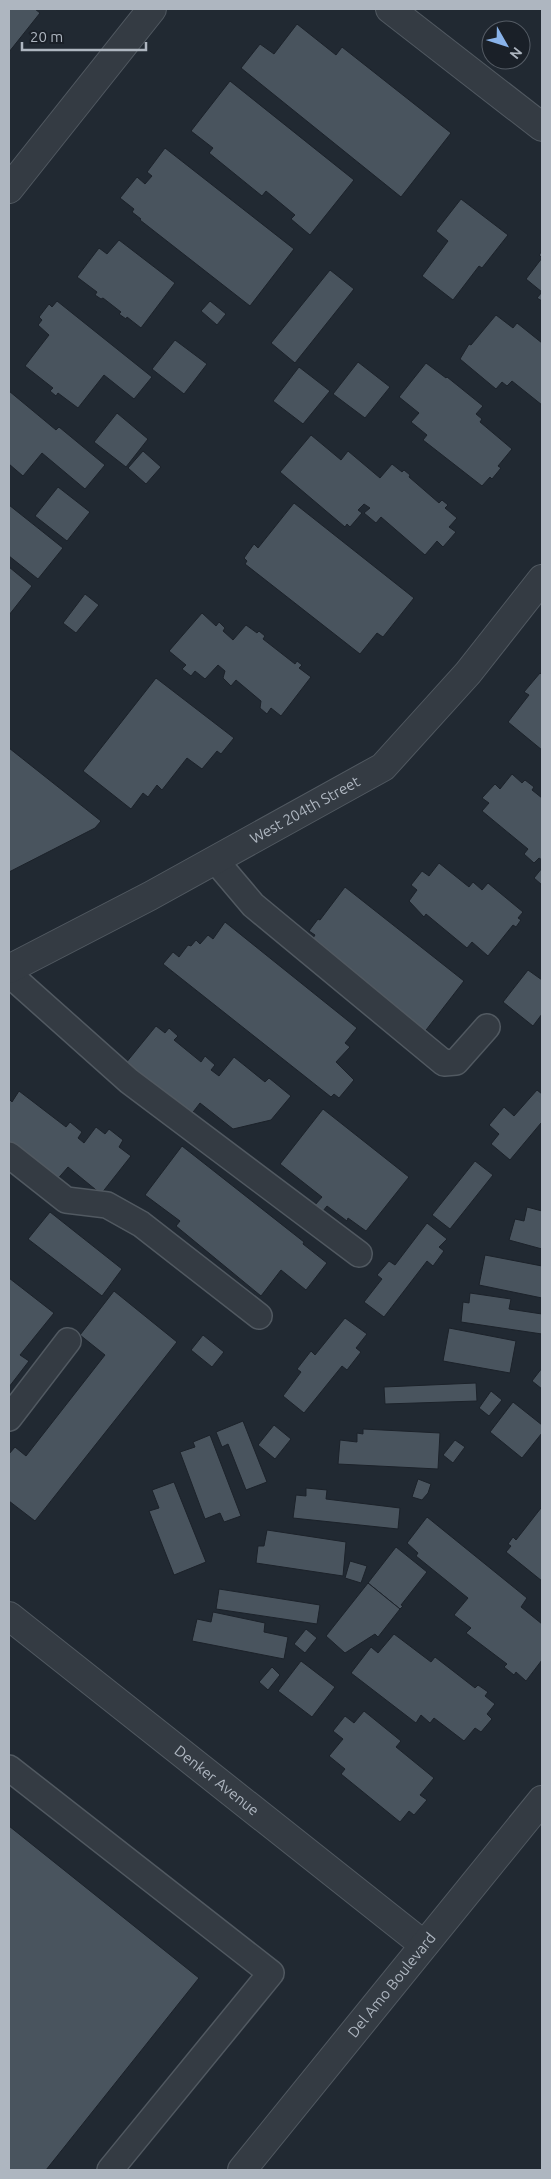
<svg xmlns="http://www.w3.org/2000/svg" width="551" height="2179" font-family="Ubuntu,sans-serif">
<rect width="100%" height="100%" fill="#212932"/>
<g fill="#49545e" stroke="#1c222a">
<polygon points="9,9 35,9 40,13 9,52"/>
<polygon points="297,24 336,55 342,47 451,133 401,197 241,68 260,44 274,54"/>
<polygon points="230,81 354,180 310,235 291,219 295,215 266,191 262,196 209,153 213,148 191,131"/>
<polygon points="165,148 294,249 250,306 140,220 141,219 132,212 134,209 120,198 137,177 145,184 152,176 147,172"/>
<polygon points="461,199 508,235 482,268 479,266 453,300 422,276 448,241 436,231"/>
<polygon points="119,240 175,283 141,328 127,317 126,319 119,314 121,312 103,298 101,299 95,295 97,292 77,277 99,248 107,254"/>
<polygon points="542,251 542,301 537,298 542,292 526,279 542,258 539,255"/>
<polygon points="330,270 354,289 295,363 271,343"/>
<polygon points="57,301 152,377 134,399 104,375 78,408 58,393 56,396 50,391 53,388 25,366 49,335 38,325 42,320 39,317 49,304 52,307"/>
<polygon points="210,301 226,314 217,325 201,311"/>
<polygon points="496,315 513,328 517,323 542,343 542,405 512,381 507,386 502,382 496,389 460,359 469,344 471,345"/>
<polygon points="175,340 207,364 184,394 152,369"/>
<polygon points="358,362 390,387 365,418 333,394"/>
<polygon points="426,363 446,378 447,377 483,406 476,414 482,419 480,422 512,449 498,466 501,468 492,479 490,477 482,486 423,440 427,435 411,422 419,413 399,397"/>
<polygon points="299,367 330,391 303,424 273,401"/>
<polygon points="9,391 56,430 59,427 105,465 85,489 42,453 23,476 9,464"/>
<polygon points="117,413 148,439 126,467 94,442"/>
<polygon points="311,435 341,460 348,451 380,478 392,464 402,472 404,470 410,475 409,477 439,503 442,500 448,505 445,508 457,518 449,527 456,532 443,547 437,541 425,555 381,517 376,523 364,513 370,508 364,504 358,510 362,513 350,527 347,524 345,527 280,472"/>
<polygon points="143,451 161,467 146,484 128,468"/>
<polygon points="58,487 90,512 67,541 35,516"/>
<polygon points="294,503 414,598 383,637 377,633 360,654 245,564 247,561 244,558 254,544 258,548"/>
<polygon points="9,505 63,548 38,579 9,556"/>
<polygon points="9,567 32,586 9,615"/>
<polygon points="85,594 99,605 76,633 63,623"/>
<polygon points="202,613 216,626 219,622 225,628 223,631 233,640 246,625 257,633 259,631 265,636 263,639 295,664 297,661 302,665 299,668 311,677 281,716 271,708 267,714 260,708 261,701 236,680 231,686 223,678 225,671 218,665 205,679 195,671 191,676 182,669 186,665 169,651"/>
<polygon points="540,673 542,675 542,750 508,722 529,695 524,692"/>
<polygon points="156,678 234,738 221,754 217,751 202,769 187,758 162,790 157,785 148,797 143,793 131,809 83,771"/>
<polygon points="9,748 101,821 95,828 9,872"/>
<polygon points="512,774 522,783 525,780 534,787 532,790 542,798 542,860 539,858 534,863 524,854 528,849 482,811 489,803 482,798 495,784 500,789"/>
<polygon points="439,863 469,887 473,882 482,890 488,883 523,912 518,918 521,920 516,927 513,925 488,956 472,942 467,948 426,914 424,917 409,901 417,890 411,885 422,871 429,876"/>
<polygon points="542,868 542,885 534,878"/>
<polygon points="345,887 464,981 423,1034 309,944 315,935 309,931 318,919 320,920"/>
<polygon points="225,922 357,1028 345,1043 350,1047 336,1062 354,1080 339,1098 334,1094 331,1097 163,964 173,952 179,957 188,945 191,946 196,940 200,944 208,935 213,939"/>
<polygon points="528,970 542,980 542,1014 533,1026 503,1002"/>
<polygon points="156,1026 165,1033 169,1028 178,1036 174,1040 201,1062 205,1056 215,1065 211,1070 219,1076 234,1057 265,1082 269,1078 291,1096 271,1120 233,1129 200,1103 190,1116 125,1064"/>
<polygon points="537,1090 542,1094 542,1124 541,1123 510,1160 491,1144 499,1134 489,1125 504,1107 514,1116"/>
<polygon points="19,1091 66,1127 70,1122 82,1132 78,1138 84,1143 96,1127 105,1134 109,1129 123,1140 119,1147 131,1156 101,1194 68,1167 55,1182 9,1146 9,1099 12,1102"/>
<polygon points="323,1109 409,1177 366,1231 348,1218 347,1221 327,1206 323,1211 315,1205 322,1197 280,1164"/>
<polygon points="182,1146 304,1242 303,1244 327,1263 306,1290 281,1270 261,1296 176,1226 180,1221 145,1195"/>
<polygon points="475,1161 493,1175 450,1229 432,1215"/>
<polygon points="527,1207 542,1211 542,1249 509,1240 515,1219 524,1221"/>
<polygon points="50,1212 122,1269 102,1296 28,1239"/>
<polygon points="427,1223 447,1239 439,1247 444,1251 433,1266 427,1261 384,1317 364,1302 382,1279 377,1275 389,1261 395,1265"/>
<polygon points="485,1255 542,1266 542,1298 479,1285"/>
<polygon points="9,1278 54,1313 20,1355 29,1361 9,1387"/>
<polygon points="114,1291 177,1342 35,1521 9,1501 9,1454 15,1447 26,1456 105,1355 80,1335"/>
<polygon points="470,1293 511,1299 509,1309 542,1314 542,1334 461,1322 463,1302 469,1303"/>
<polygon points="345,1318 367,1334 356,1348 361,1352 347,1370 342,1366 304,1413 283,1396 301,1372 297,1369 311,1351 315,1355"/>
<polygon points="449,1328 516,1341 510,1373 443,1361"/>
<polygon points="203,1335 224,1352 212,1367 191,1350"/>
<polygon points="542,1368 542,1389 532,1381"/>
<polygon points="476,1383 477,1401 385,1404 384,1387"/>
<polygon points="491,1391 502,1400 489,1416 479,1408"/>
<polygon points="513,1402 542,1425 542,1433 522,1458 490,1432"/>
<polygon points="243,1421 267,1482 246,1490 228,1444 222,1447 216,1432"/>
<polygon points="274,1425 291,1439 275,1459 258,1445"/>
<polygon points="363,1429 440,1433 438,1469 338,1464 340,1440 357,1442 357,1433 363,1434"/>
<polygon points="210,1435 241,1516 224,1522 220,1513 205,1519 180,1452 195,1447 193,1442"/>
<polygon points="455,1440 465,1447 453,1463 443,1455"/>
<polygon points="418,1479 431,1484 428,1493 422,1500 412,1497"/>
<polygon points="174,1482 206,1562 174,1575 149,1511 159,1508 152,1490"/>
<polygon points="306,1488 327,1490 326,1499 400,1508 398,1529 293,1518 296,1495 306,1496"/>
<polygon points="541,1508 542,1509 542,1581 506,1552 511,1546 508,1544 513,1537 516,1540"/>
<polygon points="427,1517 527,1598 521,1607 542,1624 542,1660 526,1681 516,1672 514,1675 504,1667 507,1664 466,1633 471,1628 454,1615 468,1598 416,1556 418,1553 407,1543"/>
<polygon points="267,1530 346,1542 343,1576 256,1563 258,1546 264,1546"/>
<polygon points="396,1547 427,1572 401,1605 403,1606 400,1609 368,1583"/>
<polygon points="350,1561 367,1566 361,1583 345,1578"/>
<polygon points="368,1583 400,1609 378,1637 375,1634 345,1653 326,1636"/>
<polygon points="219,1589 320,1605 317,1624 216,1609"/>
<polygon points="213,1612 265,1623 264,1632 288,1637 284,1659 192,1641 197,1619 211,1622"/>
<polygon points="306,1629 317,1638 305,1653 294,1644"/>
<polygon points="394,1634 431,1662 435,1657 475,1688 478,1685 488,1692 485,1696 495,1704 487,1714 492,1719 481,1732 475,1728 464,1741 434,1718 430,1723 421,1715 416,1723 351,1673 371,1647 378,1653"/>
<polygon points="301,1661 335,1687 312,1717 278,1691"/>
<polygon points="272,1667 280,1675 268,1690 259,1682"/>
<polygon points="364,1711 401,1741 396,1747 434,1778 420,1795 427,1800 414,1815 409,1811 400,1822 341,1774 345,1769 329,1756 343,1739 333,1731 345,1716 354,1723"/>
<polygon points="9,1826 199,1978 46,2170 9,2170"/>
</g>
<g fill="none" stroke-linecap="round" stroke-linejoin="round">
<g stroke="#515961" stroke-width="28">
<g id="service">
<polyline points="215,860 253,905 444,1063 456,1062 487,1027"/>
<polyline points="9,974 129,1081 359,1254"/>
<polyline points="9,1155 66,1200 107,1205 141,1224 259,1316"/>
<polyline points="9,1418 68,1341"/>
<polyline points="9,1768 271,1973 110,2170"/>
</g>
</g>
<g stroke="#515961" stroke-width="30">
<g id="minor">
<polyline points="390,9 542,127"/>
<polyline points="9,189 152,9"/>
<path id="s1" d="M9 969 150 896 383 767 468 673 542 579"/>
<path id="s2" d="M9 1616 424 1945"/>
<path id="s3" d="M242 2170 542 1800"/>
</g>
</g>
<use href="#service" stroke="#343b43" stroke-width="25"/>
<use href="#minor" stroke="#343b43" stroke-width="28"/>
</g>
<g text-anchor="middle" stroke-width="4" stroke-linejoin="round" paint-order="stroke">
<g font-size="15" fill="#aeb6c0" stroke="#1a2028">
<text dy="5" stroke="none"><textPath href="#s1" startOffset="336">West 204th Street</textPath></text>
<text dy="5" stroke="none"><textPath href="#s2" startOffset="265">Denker Avenue</textPath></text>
<text dy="5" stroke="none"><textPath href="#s3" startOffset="238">Del Amo Boulevard</textPath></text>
</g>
</g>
<rect width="551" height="2179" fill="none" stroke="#aeb6c0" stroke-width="20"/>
<g transform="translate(506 45) rotate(129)"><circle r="24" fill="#1a2028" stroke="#555c65"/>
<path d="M0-4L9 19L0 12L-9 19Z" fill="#89b3ea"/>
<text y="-8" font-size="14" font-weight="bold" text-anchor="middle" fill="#aeb6c0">N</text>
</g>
<path d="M22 42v8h124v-8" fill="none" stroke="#aeb6c0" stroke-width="2.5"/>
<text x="30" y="42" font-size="15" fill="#aeb6c0" stroke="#1a2028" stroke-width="4" paint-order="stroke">20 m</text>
</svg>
